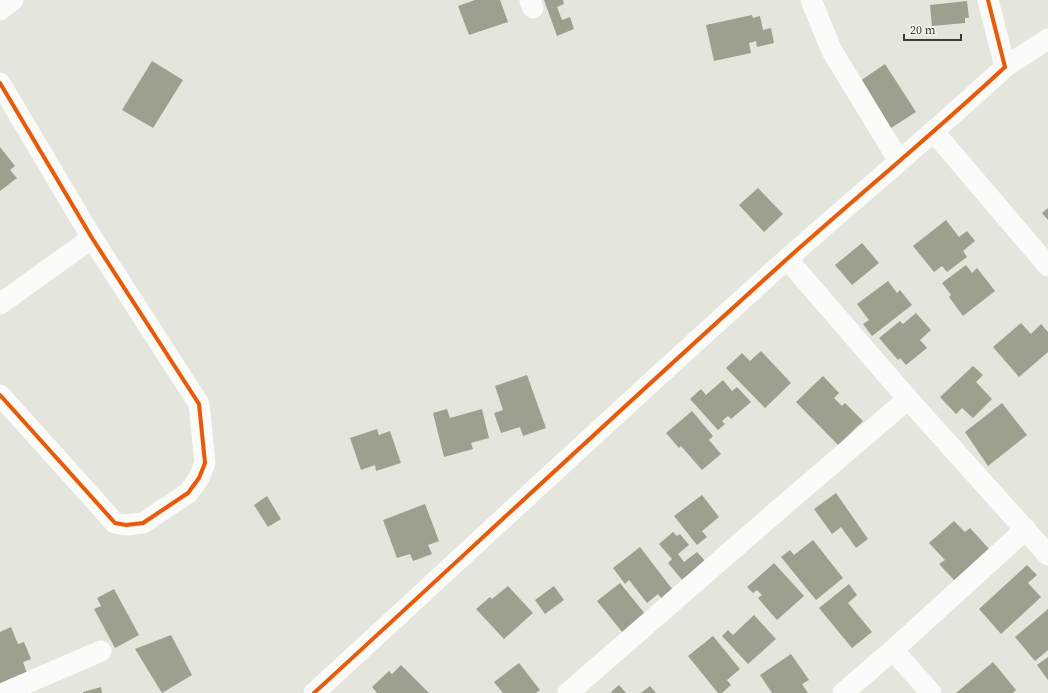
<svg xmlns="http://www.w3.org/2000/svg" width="1048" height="693" font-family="'Source Serif 4',serif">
<rect width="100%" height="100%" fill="#e4e6de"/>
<g fill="#9da08e">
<polygon points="475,0 500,0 508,22 469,35 458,6"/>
<polygon points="544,0 563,0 564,4 557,7 562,20 570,17 574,29 557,36"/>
<polygon points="967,1 969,18 965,18 965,23 932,26 930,5"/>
<polygon points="752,15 753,18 760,16 763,30 771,28 774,43 757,47 756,41 749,43 751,53 714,61 706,25"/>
<polygon points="152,61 183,80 153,128 122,110"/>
<polygon points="885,64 916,112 888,130 857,83"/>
<polygon points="0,147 15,166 10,170 17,178 0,191"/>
<polygon points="758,188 783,214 764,232 739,205"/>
<polygon points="1048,208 1048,220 1042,213"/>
<polygon points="946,220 959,237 967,231 975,241 963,251 967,257 947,272 942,266 934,272 913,246"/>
<polygon points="862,243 879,263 852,285 835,265"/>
<polygon points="966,265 972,273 977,268 995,291 963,316 949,297 951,295 942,283"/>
<polygon points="888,281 897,293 900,290 912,305 872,336 863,324 869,320 857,304"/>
<polygon points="916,313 931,330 920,340 927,348 906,365 900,358 898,360 879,338 900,321 903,324"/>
<polygon points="1021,323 1031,334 1041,324 1048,332 1048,352 1019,377 993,347"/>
<polygon points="761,351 791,383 765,408 726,368 742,353 750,361"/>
<polygon points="973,366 983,375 976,382 992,399 973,418 962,408 956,414 940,397"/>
<polygon points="527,375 546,428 523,436 520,427 501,433 494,413 503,410 495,386"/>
<polygon points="823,376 839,393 834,398 842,406 845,403 863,421 838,445 796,402"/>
<polygon points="723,380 732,391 737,387 751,402 731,419 728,416 722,421 725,424 718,430 690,399 701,389 706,395"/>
<polygon points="1002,403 1027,435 988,466 965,432"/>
<polygon points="447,409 450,418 482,409 489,438 471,443 473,449 444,457 433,413"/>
<polygon points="692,411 713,436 709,440 721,454 702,470 681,446 679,448 666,433"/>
<polygon points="377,429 379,435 390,431 401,463 376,471 375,465 361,470 350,438"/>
<polygon points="836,493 868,539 856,548 841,527 832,534 814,509"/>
<polygon points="702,495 719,517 702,531 707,537 697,545 674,516"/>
<polygon points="267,496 281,519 268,527 254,505"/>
<polygon points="425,504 439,541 428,545 432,554 413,561 410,554 397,558 383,520"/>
<polygon points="954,521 965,532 970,528 990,550 955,581 939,564 945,560 929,543"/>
<polygon points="673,532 677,536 680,534 689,545 678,554 684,562 697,552 706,562 683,581 668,563 672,559 659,544"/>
<polygon points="813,540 843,578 816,600 781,557 790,550 794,555"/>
<polygon points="640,547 676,594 665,603 658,594 647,603 629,580 625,584 613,568"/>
<polygon points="774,563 804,596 777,620 758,598 762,595 757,590 753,593 747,587"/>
<polygon points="1027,565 1037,575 1028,583 1041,597 1001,634 979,609"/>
<polygon points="620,583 646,615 623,633 597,601"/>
<polygon points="849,584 857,595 848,603 872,632 852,648 819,608"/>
<polygon points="508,586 533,613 504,639 476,609 490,597 492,599"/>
<polygon points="554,586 564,600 545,614 535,600"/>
<polygon points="114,589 139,635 115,648 94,609 101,606 97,598"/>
<polygon points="1048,609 1048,650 1035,661 1015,637"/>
<polygon points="754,615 776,639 748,664 722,636 728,630 733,635"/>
<polygon points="11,627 18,644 24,642 31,659 23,662 29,679 0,690 0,632"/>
<polygon points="171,635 192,675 162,693 135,649"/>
<polygon points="713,636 740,669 727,680 731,685 722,693 718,693 688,656"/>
<polygon points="791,654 809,680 802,684 808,693 772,693 760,675"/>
<polygon points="1048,657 1048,680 1037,665"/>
<polygon points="993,662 1016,690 1013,693 956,693"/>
<polygon points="519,663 540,690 536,693 503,693 494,682"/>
<polygon points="401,665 429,693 377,693 372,687 389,671 392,674"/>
<polygon points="619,685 626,693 612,693 611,692"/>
<polygon points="650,686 656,693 641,693"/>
<polygon points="101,687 102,693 83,693 83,692"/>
</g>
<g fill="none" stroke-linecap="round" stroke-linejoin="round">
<g stroke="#fbfbfa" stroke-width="21">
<polyline points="530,0 533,8"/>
<polyline points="811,0 832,51 899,161"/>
<polyline points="0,10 13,0"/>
<polyline points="1005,67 1048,39"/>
<polyline points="0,83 92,238 199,404 205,463 199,478 188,493 143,523 126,525 115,523 0,395"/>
<polyline points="934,132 1048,266"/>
<polyline points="787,259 908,399 1048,555"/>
<polyline points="0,304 92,238"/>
<polyline points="893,650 931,693"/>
<polyline points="4,693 101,651"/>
<path d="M314 693C472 548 628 402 787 259 859 195 934 133 1005 67L988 0"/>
<polyline points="568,693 777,511 908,399"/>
<polyline points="843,693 893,650 1026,529"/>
</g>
<g stroke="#f3f6e7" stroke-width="6">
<g id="cycleway">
<polyline points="0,83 92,238 199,404 205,463 199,478 188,493 143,523 126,525 115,523 0,395"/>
<path d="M314 693C472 548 628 402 787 259 859 195 934 133 1005 67L988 0"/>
</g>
</g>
<use href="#cycleway" stroke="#e8590c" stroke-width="4"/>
</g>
<path d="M904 34v6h57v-6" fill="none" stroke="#3a3b36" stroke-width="2"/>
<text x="910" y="34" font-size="12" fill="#3a3b36" stroke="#f3f6e7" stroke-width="3" paint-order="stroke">20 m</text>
</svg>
